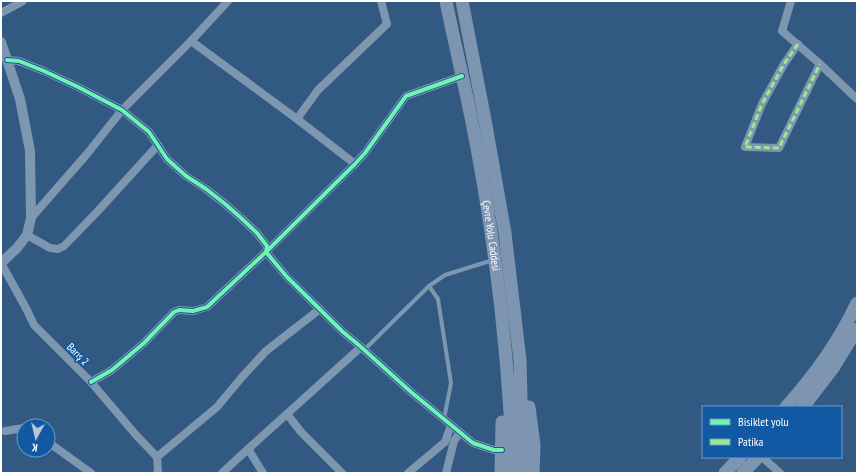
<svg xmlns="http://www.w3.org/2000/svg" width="858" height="474" font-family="'PT Sans Narrow',sans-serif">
<rect width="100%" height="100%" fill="#325981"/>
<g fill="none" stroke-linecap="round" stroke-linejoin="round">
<g stroke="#7e97b1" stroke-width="4">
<polyline points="429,286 445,275 493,260"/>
<polyline points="364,350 429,286 438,299 451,383 444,419"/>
</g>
<g stroke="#7e97b1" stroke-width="8">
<polyline points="791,1 782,31 820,64 857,99"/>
<polyline points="1,13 23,1"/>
<polyline points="191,41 297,119 355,164"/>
<polyline points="798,44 784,64 762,104 745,147 779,148 820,64"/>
<polyline points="7,60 19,61 44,71 78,87 122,110 149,132 167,159 186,176 206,189 224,203 240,217 257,233 267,246 266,252 287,277 343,332 361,347 411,392 473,443 494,450 502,450"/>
<polyline points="297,119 318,90 387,24 381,1"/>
<polyline points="31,218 87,154 122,110 191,41 228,1"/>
<polyline points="27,235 50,248 58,249 64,246 97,212 158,145"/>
<polyline points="1,263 27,310 34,325 91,382 136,435 157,457 158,471 157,473"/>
<polyline points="91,382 112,370 144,343 174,312 179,310 193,311 207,307 266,252 355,164 365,153 406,96 462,76"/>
<polyline points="287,414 301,432 342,473"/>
<polyline points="5,431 24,428"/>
<polyline points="48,442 91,473"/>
<polyline points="248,449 263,473"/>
<polyline points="157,457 217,407 242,377 266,351 320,309"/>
<polyline points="762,457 780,473"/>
<polyline points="222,473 248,449 361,347"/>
<polyline points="408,473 445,442 451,425"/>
<polyline points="446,473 454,441 460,432"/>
</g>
<polyline stroke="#7e97b1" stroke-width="10" points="1,42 20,99 30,151 31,218 27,235 17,248 1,263"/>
<g stroke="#7d95b0" stroke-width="13">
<path id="s1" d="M446 1C454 41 464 82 472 122 495 238 509 355 513 473"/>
<polyline points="462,1 485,120 505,233 520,360 523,473"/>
<polyline points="529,407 534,445 533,473"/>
<path d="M786 407C814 376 839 341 857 303"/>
<polyline points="803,407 833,368 857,329"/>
<polyline points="501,473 502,422"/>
<polyline points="725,473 740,457"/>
<polyline points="743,473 758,457"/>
</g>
<polyline stroke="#9bea8d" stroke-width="3" stroke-dasharray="6 3" stroke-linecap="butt" points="798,44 784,64 762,104 745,147 779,148 820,64"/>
<g stroke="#1159a2" stroke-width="6">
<g id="cycleway">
<polyline points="7,60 19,61 44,71 78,87 122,110 149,132 167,159 186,176 206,189 224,203 240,217 257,233 267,246 266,252 287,277 343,332 361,347 411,392 473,443 494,450 502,450"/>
<polyline points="91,382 112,370 144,343 174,312 179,310 193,311 207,307 266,252 355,164 365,153 406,96 462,76"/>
</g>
</g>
<use href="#cycleway" stroke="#73f3ae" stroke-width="4"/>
</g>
<g text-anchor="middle" stroke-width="3.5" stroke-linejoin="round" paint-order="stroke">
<g font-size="11" fill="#fff" stroke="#1159a2">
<text dy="4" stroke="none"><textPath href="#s1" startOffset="239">Çevre Yolu Caddesi</textPath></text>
<text transform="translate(78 354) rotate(45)" y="4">Barış 2</text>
</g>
</g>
<rect width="858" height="474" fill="none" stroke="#ffffff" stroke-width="4"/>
<rect x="702" y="406" width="140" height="52" fill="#1159a2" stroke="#709bc7"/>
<rect x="710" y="419" width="20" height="6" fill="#73f3ae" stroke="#709bc7"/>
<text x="738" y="426" font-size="12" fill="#ffffff">Bisiklet yolu</text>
<rect x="710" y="439" width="20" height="6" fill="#9bea8d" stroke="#709bc7"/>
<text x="738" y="446" font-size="12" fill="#ffffff">Patika</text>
<g transform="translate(36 438) rotate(188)"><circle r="19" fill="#1159a2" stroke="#709bc7"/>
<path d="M0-3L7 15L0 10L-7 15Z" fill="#b7c5d3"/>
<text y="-6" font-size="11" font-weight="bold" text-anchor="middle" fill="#ffffff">K</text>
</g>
</svg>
